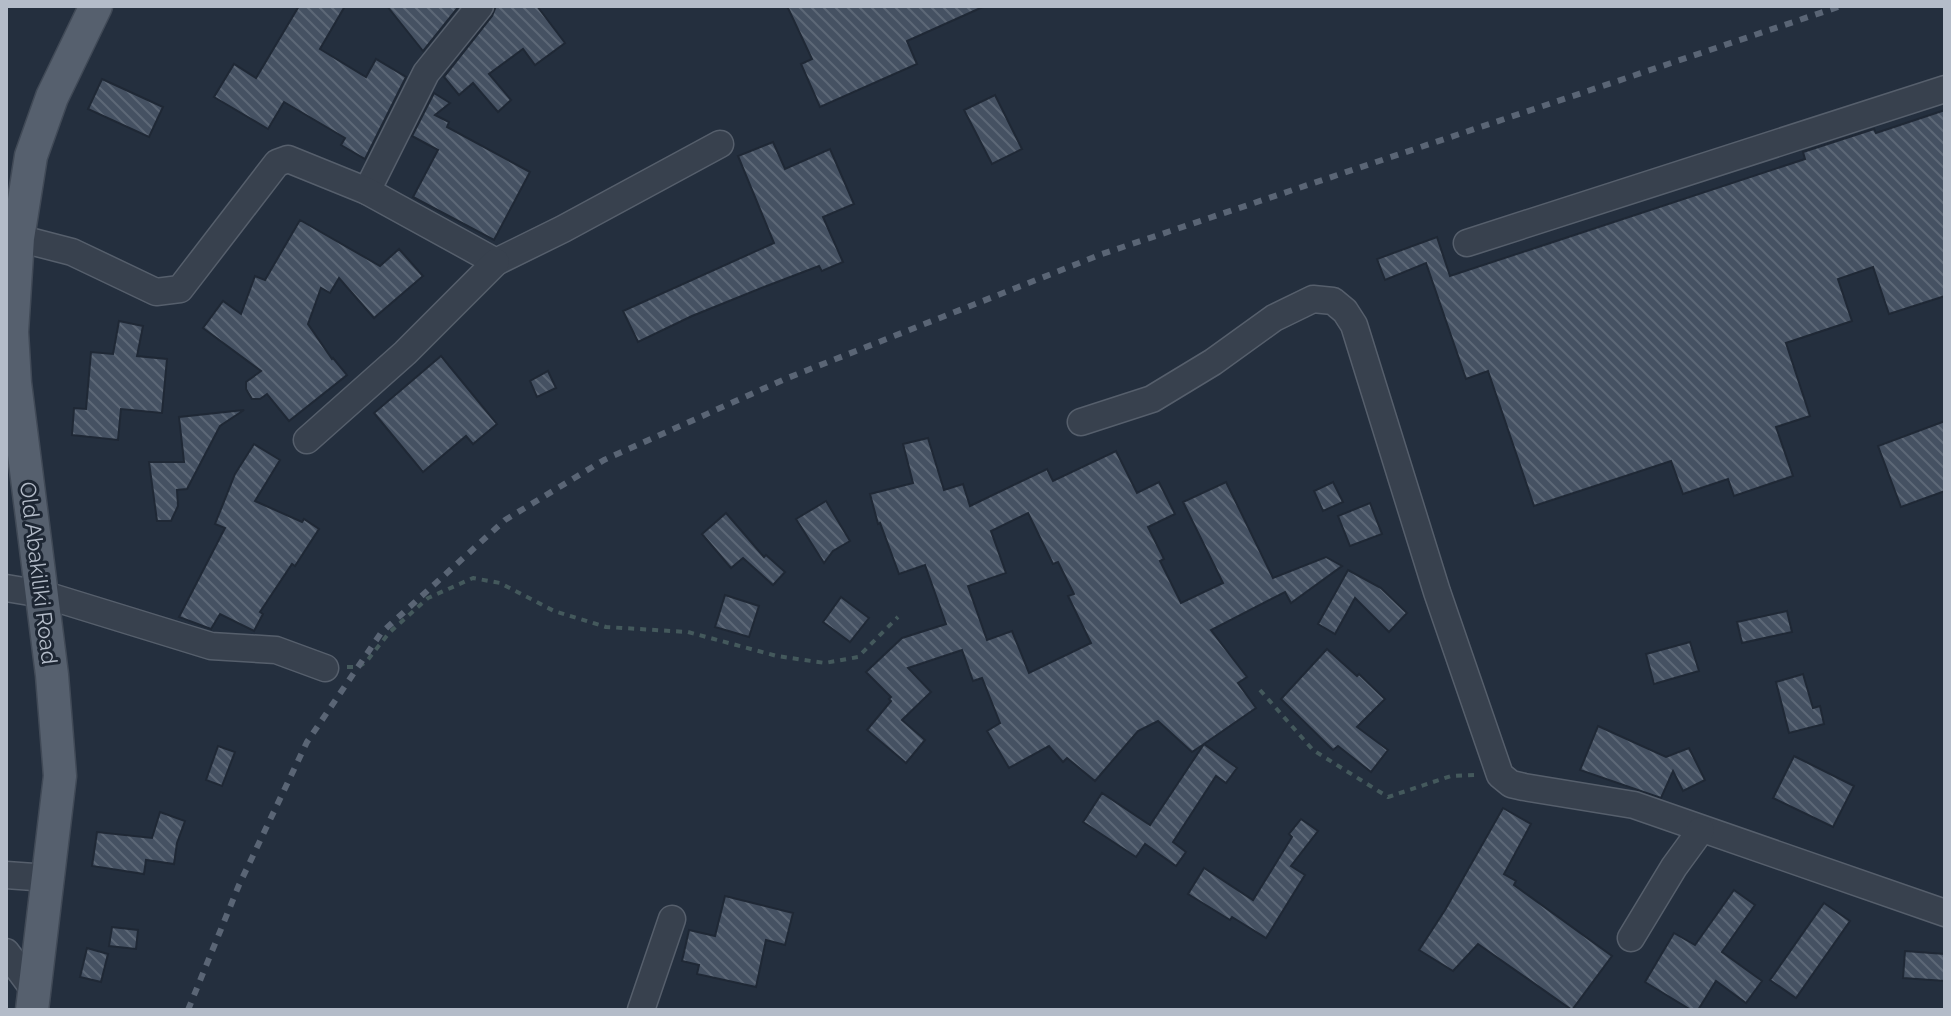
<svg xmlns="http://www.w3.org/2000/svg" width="1951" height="1016" font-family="Raleway,sans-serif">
<defs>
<pattern id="building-back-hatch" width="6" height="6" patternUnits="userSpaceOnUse" patternTransform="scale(2)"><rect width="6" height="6" fill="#455162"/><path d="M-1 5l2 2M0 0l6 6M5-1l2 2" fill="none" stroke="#5d6877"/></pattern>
</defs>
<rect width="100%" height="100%" fill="#242f3e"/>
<g fill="url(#building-back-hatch)" stroke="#1f2835" stroke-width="2" fill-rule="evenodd">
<polygon points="299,6 345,6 320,49 366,77 376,59 406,77 365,159 341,145 345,138 284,102 268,129 214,97 234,64 256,78"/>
<polygon points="387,6 459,6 423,51"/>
<polygon points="496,6 537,6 565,43 535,65 523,49 489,74 511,100 498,112 473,83 459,95 444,77 492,16"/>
<polygon points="787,6 985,6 907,41 917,64 820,107 801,64 812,59"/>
<polygon points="102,79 163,107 149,137 88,109"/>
<polygon points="434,93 450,103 435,115 449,122 447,127 530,172 494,240 413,197 438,150 412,136"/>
<polygon points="995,95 1022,149 992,164 964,110"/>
<polygon points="1945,110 1945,296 1889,314 1873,267 1838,279 1852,321 1786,343 1810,416 1776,427 1793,476 1734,496 1728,479 1683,494 1671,461 1534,506 1488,371 1466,379 1426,263 1385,280 1377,259 1437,237 1450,276 1805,159 1803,152 1874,129 1876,133"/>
<polygon points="773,142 785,169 830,149 854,204 823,217 843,262 822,271 819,266 764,287 692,316 638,342 623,311 774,243 738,156"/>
<polygon points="300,220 380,266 399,249 423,276 374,318 339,278 330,293 321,288 308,324 332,359 333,358 347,375 289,421 267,394 260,399 252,399 246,389 246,382 261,371 203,328 223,301 241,314 255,276 265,280"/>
<polygon points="119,321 143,326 137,356 167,359 162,413 121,409 118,440 72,435 74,408 86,409 91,352 113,354"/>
<polygon points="441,356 497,424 473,444 466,436 423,472 374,413"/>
<polygon points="548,371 556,388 537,397 530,381"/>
<polygon points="244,410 220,426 187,489 177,490 178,506 171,521 157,521 149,462 184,462 179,417"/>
<polygon points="1945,421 1945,491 1901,507 1878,446"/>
<path d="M928 438 944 490 963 484 970 506 1047 469 1053 481 1116 451 1137 493 1159 482 1175 514 1148 527 1164 559 1160 561 1181 603 1223 583 1183 502 1226 482 1273 578 1326 557 1342 566 1291 603 1285 592 1211 630 1247 677 1238 683 1256 708 1204 744 1237 768 1226 783 1216 776 1173 842 1186 852 1176 866 1145 844 1136 857 1083 822 1102 793 1150 825 1204 744 1192 752 1158 721 1138 731 1095 781 1067 758 1063 762 1049 746 1009 768 987 731 1000 723 982 678 973 681 962 650 908 668 931 692 902 720 925 740 906 763 867 730 891 701 889 699 891 697 866 672 902 638 946 624 925 565 899 574 880 523 878 524 870 494 913 483 903 444ZM1028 513 1053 564 1058 562 1074 594 1068 596 1091 643 1029 673 1012 631 987 640 968 586 1006 573 991 531Z"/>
<polygon points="254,444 280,460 255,501 302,522 304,519 319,529 295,566 292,564 260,612 263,614 254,631 220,614 211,629 179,617 225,528 215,524 235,474"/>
<polygon points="1333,482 1343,502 1323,511 1314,491"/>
<polygon points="826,501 850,541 833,551 824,563 796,519"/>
<polygon points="1370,503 1382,534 1350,546 1338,516"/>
<polygon points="726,513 764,557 766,555 785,572 773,585 743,558 731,568 702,534"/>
<polygon points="1348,570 1381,588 1407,613 1389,632 1355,598 1335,634 1318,624"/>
<polygon points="725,595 759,606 749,637 715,627"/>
<polygon points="841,597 869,618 850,642 823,622"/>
<polygon points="1787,611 1792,632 1742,643 1737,622"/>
<polygon points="1690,642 1699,671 1654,684 1646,654"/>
<polygon points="1327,649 1357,676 1359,674 1385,699 1357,727 1388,750 1371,772 1338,746 1333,750 1281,699"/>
<polygon points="1803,674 1813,708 1820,706 1824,724 1789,733 1776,682"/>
<polygon points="1598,726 1666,757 1689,748 1705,780 1683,791 1673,771 1661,798 1580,770"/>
<polygon points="218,746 235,752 222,786 206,780"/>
<polygon points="1794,756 1854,786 1833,827 1773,798"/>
<polygon points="1503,808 1531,824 1504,874 1516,881 1514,885 1612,956 1572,1010 1478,944 1453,971 1419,950 1445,910"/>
<polygon points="160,812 185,821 177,843 174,864 146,860 144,874 92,866 97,832 152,838"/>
<polygon points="1301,819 1318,831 1291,866 1305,875 1266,938 1232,917 1230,920 1188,894 1204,868 1253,900 1292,837 1289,834"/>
<polygon points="1734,890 1755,905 1722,952 1762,981 1746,1003 1716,981 1698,1010 1691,1010 1645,982 1674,933 1695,945"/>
<polygon points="725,896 793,913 785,945 766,940 756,987 697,974 699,965 682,961 689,930 715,936"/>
<polygon points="1824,903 1850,921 1796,998 1770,980"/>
<polygon points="112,927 138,930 136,949 109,946"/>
<polygon points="87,948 108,954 101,982 80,977"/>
<polygon points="1905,951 1945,954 1945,981 1903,978"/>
</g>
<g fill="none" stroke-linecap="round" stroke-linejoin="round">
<g stroke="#565f6c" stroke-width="29">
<g id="minor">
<polyline points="367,191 426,73 480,6"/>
<polyline points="18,238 72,252 156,292 180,289 277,163 288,159 367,191 496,262 563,229 720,144"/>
<polyline points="1467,243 1945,89"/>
<polyline points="1081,422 1152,399 1213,362 1274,318 1313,299 1333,301 1345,311 1354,325 1437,592 1500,775 1511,784 1524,787 1634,805 1945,913"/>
<polyline points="307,440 405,353 496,262"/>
<polyline points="6,588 42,594 211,646 276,650 325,668"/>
<polyline points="6,875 48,878"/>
<polyline points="1631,938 1674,867 1701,830"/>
<polyline points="6,952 35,991"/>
<polyline points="641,1010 672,919"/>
</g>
</g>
<g stroke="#414a57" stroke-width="35">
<polyline id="major" points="32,1010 60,776 52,675 15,383 12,332 18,238 31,156 52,97 96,6"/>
</g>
<g stroke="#44595c" stroke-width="4" stroke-dasharray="6 6" stroke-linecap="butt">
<polyline points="347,667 358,667 366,662 389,633 428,598 473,578 500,583 554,611 606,627 688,632 777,656 825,663 858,657 898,617"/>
<polyline points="1260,690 1313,750 1388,797 1451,776 1474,775"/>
</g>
<use href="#minor" stroke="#38414e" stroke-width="26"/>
<use href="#major" stroke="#56606e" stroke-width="32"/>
<polyline stroke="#5a6575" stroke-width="6" stroke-dasharray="8 8" stroke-linecap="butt" points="188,1010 239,885 307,742 381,633 505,520 604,460 785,379 1102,254 1841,6"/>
</g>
<g text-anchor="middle" stroke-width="6" stroke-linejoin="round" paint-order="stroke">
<g font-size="22" fill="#b4bcc9" stroke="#1d2633">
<text transform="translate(39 573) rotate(83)" y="8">Old Abakiliki Road</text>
</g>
</g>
<rect width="1951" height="1016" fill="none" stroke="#b4bcc9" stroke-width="16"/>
</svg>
